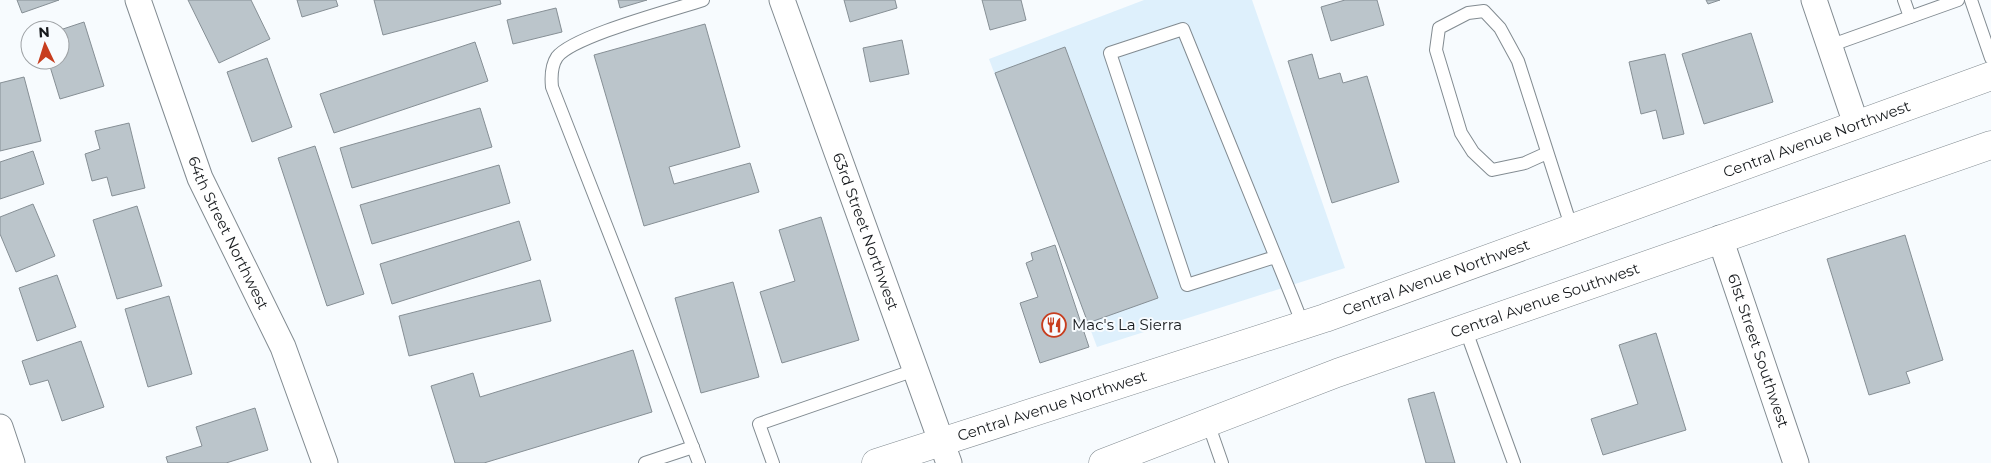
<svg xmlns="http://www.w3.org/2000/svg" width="1991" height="463" font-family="Montserrat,sans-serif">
<rect width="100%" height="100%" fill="#f7fbfe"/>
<polygon fill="#def0fc" points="1144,0 1252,0 1345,268 1097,347 989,59"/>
<g fill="#bbc5cb" stroke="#868f95">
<polygon points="17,0 59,0 22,13"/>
<polygon points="188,0 251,0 270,39 219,63"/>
<polygon points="297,0 336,0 338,6 302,17"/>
<polygon points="374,0 500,0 501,4 383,35"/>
<polygon points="618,0 647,0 620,8"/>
<polygon points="844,0 895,0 897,8 850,22"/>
<polygon points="982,0 1021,0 1026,20 990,30"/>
<polygon points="1345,0 1377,0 1384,25 1331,41 1321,7"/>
<polygon points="1706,0 1720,0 1708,4"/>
<polygon points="556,8 562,32 513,44 507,20"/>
<polygon points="84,22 104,86 60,99 48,60 60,60 60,30"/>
<polygon points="705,24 740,147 669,167 674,184 750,163 759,192 644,226 594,55"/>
<polygon points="1751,33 1773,102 1704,124 1682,54"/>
<polygon points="902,40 909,74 870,82 863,48"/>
<polygon points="475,42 488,81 334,133 320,94"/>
<polygon points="1065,47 1158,298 1088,323 995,73"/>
<polygon points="1312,54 1319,79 1340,73 1343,83 1367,76 1399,182 1332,203 1288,61"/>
<polygon points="1665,54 1684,134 1663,139 1656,110 1641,114 1629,62"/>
<polygon points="267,58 292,127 252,142 227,72"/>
<polygon points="24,77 41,141 0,151 0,83"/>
<polygon points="480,108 492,147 352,188 340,148"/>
<polygon points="129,123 145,188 112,196 107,177 92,181 85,154 100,149 95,131"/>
<polygon points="315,146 364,294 327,306 278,158"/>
<polygon points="33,151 44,184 0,199 0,162"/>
<polygon points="499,165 510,203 372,244 360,205"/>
<polygon points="33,204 55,256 16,272 0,234 0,217"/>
<polygon points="137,206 162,286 117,299 93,220"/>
<polygon points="821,217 859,340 782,363 760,292 795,281 779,230"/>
<polygon points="519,221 531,260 392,304 380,264"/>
<polygon points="1905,235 1943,360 1906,372 1910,383 1869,395 1827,259"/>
<polygon points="1055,245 1089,347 1040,363 1020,303 1038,297 1026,263 1033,260 1031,253"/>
<polygon points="57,275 76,327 37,341 19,288"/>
<polygon points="540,280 551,321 409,356 399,316"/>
<polygon points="733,282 759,377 701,393 675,298"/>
<polygon points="169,296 192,374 148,387 125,309"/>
<polygon points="1656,333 1686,430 1603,455 1591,419 1638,404 1619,345"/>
<polygon points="81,341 104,407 62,421 48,380 30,385 22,361"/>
<polygon points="633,350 652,412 484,463 455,463 431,386 473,373 480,397"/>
<polygon points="1434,392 1455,463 1426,463 1408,399"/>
<polygon points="255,408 268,450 226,463 168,463 166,457 202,446 196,427"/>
</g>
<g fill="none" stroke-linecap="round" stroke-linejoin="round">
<g stroke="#828b91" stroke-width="14">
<g id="service">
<polyline points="1904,0 1910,17"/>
<polyline points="1971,0 1991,58"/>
<polyline points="1829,46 1958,0"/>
<polyline points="1547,153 1525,163 1492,170 1473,152 1461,133 1436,50 1439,28 1468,13 1484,11 1500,28 1518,61 1572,229"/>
<polyline points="1275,257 1187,285 1110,53 1183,29 1292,297 1303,325"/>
<polyline points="1465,328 1514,463"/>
<polyline points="1208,423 1222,463"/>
<polyline points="645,463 693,447"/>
<path d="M699 463 552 87C551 77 551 66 557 57 573 36 673 10 703 0"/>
<polyline points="773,463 759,424 915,370"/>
</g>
</g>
<g stroke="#828b91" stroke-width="27">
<g id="minor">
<path id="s1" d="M138 0 200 178 283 347 325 463"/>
<path id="s2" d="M782 0 949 463"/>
<polyline points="1814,0 1856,124"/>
<path id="s3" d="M1720 238 1796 463"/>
<polyline points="0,427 12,463"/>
</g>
</g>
<g stroke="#828b91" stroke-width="29">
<g id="primary">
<path id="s4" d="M876 463 1325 318 1991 76"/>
<path id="s5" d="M1103 463 1337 373 1991 145"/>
</g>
</g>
<use href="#service" stroke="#fff" stroke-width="12"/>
<use href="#minor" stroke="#fff" stroke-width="25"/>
<use href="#primary" stroke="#fff" stroke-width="28"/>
</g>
<defs>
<g id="restaurant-ring" transform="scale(1.25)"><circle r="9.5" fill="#f7fbfe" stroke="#c73d1e" stroke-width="1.5"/><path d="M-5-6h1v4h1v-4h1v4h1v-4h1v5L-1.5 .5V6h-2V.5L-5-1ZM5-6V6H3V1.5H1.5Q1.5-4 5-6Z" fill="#c73d1e"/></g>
</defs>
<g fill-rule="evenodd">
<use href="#restaurant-ring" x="1054" y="325"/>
</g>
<g text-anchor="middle" stroke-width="4" stroke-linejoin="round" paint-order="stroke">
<g font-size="15" fill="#16191c" stroke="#f7fbfe">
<text dy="5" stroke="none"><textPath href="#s4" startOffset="995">Central Avenue Northwest</textPath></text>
<text dy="5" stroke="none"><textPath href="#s2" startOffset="246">63rd Street Northwest</textPath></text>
<text dy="5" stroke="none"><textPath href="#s1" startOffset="250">64th Street Northwest</textPath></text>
<text dy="5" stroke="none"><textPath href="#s4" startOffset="590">Central Avenue Northwest</textPath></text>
<text dy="5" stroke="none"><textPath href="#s5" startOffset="471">Central Avenue Southwest</textPath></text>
<text dy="5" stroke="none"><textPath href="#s3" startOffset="119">61st Street Southwest</textPath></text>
<text dy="5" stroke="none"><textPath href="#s4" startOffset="185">Central Avenue Northwest</textPath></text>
</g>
<g font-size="15" fill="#16191c" stroke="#f7fbfe" text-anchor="start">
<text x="1072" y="330">Mac's La Sierra</text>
</g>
</g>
<g transform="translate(45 45) rotate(356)"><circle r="24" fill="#f7fbfe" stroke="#9da1a4"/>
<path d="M0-4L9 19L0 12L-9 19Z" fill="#c73d1e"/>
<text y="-8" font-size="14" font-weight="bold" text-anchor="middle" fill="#16191c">N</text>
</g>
</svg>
